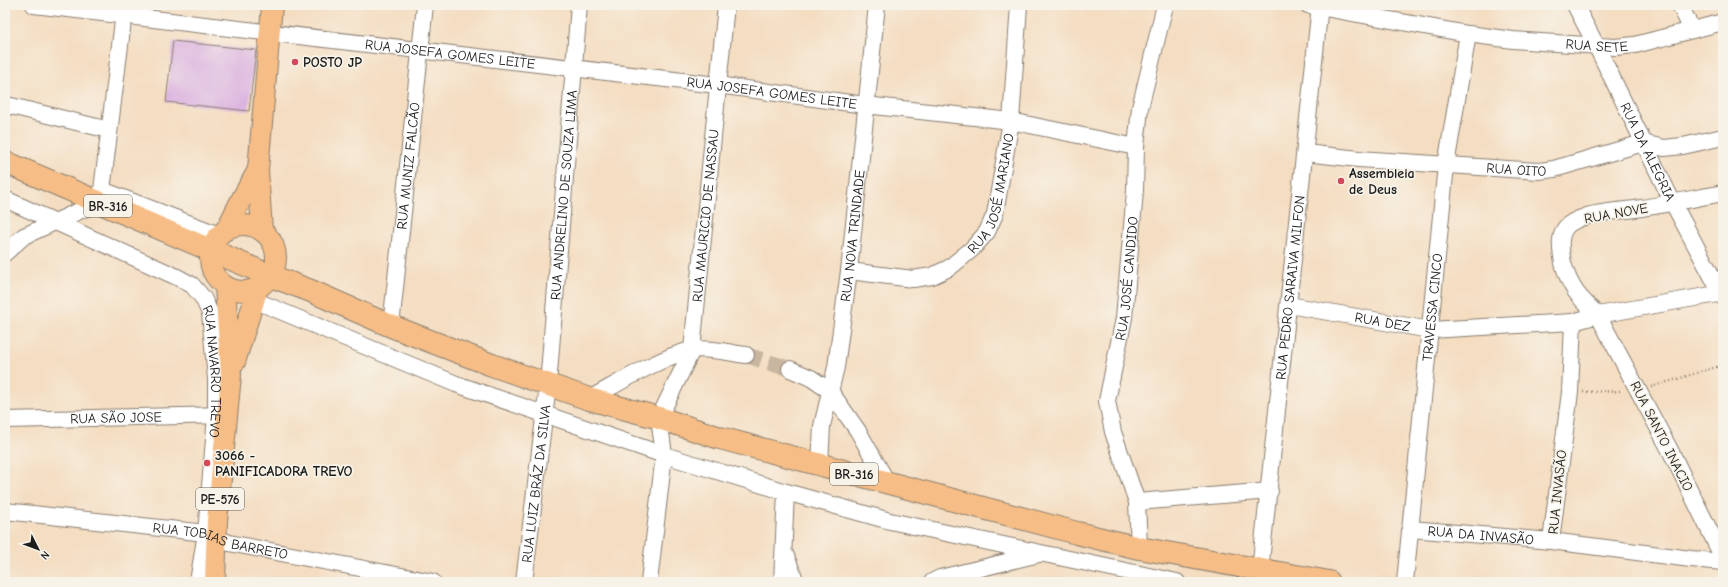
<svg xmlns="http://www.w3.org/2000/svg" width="1728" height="587" font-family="'Comic Neue',sans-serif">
<rect width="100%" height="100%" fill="#f7f3e8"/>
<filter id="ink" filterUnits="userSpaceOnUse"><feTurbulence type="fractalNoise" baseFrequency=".025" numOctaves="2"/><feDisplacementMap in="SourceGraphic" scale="8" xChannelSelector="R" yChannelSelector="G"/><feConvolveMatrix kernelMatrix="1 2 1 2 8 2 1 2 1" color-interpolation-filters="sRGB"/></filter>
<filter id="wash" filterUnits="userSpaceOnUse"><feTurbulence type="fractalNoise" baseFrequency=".012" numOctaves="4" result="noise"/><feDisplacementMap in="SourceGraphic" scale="16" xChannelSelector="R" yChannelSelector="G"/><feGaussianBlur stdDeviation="0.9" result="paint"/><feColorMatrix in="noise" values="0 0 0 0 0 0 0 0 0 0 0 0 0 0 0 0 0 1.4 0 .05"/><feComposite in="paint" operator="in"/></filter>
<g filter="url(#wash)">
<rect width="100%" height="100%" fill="#f4ddc1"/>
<g id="blocks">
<polygon fill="#dbb4e0" points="173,41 256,50 249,111 166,102"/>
</g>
</g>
<g filter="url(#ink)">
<use href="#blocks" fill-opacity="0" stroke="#887c6e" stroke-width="1"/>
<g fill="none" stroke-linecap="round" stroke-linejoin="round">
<polyline stroke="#c9b6a0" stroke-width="16" stroke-dasharray="16 8" stroke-linecap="butt" points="746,355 790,369"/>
<g stroke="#887c6e" stroke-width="18">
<g id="minor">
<path id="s1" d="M34 5 717 85 865 105 1011 121 1136 147"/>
<path id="s2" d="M1308 5 1468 34 1513 40 1615 47 1635 45 1723 22"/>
<path id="s3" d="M1575 5 1596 45 1673 203 1723 297"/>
<polyline points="1680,5 1692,30"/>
<polyline points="5,107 11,106 109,130"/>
<path id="s4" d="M1305 153 1359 159 1539 171 1554 169 1643 143 1664 148 1683 146 1723 137"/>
<polyline points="102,190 219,235"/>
<path d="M1723 193C1696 198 1669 204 1642 208 1624 211 1605 211 1587 216 1581 218 1570 222 1566 227 1558 237 1561 251 1563 263 1570 288 1579 298 1598 315L1723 293"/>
<path id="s5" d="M5 199 177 277 192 285 203 298 210 313 216 379V416L206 533 198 582"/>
<polyline points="5,253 24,236 99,202 102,190 125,5"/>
<path id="s6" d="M849 271 913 279 932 276 949 268 972 249 987 232 995 214 1011 121 1019 5"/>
<polyline points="254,300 456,384 664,455 786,492 890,521 1177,582"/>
<path id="s7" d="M1289 305 1430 330 1573 322"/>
<path id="s8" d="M391 326 425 5"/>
<polyline points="790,369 811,378 830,391 858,431 887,482"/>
<path d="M589 399C619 383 659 358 691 350 706 347 731 353 746 355"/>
<path id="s9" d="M5 420 226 415"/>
<path id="s10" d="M820 464 822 426 836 367 849 271 877 5"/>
<polyline points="1137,502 1270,491"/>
<path id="s11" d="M5 511 206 533 229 543 433 582"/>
<path id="s12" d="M1411 529 1551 541"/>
<path id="s13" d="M1139 548 1137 502 1113 432 1107 401 1124 318 1135 191 1136 147 1140 108 1165 5"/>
<polyline points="786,556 796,582"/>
<polyline points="1723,558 1671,452 1598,315 1573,322 1570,392 1551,541 1691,559 1723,562"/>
<path id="s14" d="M1260 571 1320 5"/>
<path id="s15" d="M524 582 548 385 579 5"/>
<path id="s16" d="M649 582 664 455 659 418 692 350 726 5"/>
<polyline points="782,582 786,492"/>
<polyline points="932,582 940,578 1039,554"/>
<path id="s17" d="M1405 582 1446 165 1468 34"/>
</g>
</g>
<g stroke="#887c6e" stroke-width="22">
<g id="major">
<circle cx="243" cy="258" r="33"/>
<polyline points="226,230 243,196 258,170"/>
<polyline points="262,231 258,170 272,5"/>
<polyline points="235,362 258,288"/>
<polyline points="215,582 217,521 231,375 225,286"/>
</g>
</g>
<g stroke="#887c6e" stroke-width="24">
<polyline id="highway" points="5,162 271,276 311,291 391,326 492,365 589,399 659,418 720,438 1077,533 1139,548 1329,582"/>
</g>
<g stroke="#887c6e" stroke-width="2.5" stroke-dasharray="1 3" stroke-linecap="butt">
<polyline points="1651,387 1723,365"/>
<polyline points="1583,392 1622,391"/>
</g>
<use href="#minor" stroke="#fff" stroke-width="16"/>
<use href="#major" stroke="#f6be86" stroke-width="20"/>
<use href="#highway" stroke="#f6be86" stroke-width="22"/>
</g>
</g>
<g fill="#d1495b" stroke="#f7f3e8" stroke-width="1.5">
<circle cx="295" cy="62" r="4"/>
<circle cx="1341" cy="181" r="4"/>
<circle cx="207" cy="463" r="4"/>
</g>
<g text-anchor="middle" stroke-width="3.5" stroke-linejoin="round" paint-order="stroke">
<g fill="#f7f3e8" stroke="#5e5c59" stroke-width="1">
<rect x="84" y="195" width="48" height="22" rx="3"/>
<rect x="830" y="463" width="48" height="22" rx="3"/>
<rect x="196" y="488" width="48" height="22" rx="3"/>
</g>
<g font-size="13" font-weight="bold" fill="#1c1c1c">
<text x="108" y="211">BR-316</text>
<text x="854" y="479">BR-316</text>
<text x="220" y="504">PE-576</text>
</g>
<g font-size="14" fill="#1c1c1c" stroke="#f7f3e8">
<text dy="5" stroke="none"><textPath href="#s2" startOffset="292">RUA SETE</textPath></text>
<text dy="5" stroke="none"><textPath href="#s1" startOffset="419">RUA JOSEFA GOMES LEITE</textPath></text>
<text dy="5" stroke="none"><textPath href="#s1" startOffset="743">RUA JOSEFA GOMES LEITE</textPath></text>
<text dy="5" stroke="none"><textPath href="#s3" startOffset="164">RUA DA ALEGRIA</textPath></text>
<text dy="5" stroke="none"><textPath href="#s8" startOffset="161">RUA MUNIZ FALCÃO</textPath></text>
<text dy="5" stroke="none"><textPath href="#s4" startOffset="212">RUA OITO</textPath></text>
<text dy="5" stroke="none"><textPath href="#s6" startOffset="193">RUA JOSÉ MARIANO</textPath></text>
<text dy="5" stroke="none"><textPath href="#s15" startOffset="389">RUA ANDRELINO DE SOUZA LIMA</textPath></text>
<text transform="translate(1616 213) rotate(-10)" y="5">RUA NOVE</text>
<text dy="5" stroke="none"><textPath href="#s16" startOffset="376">RUA MAURICIO DE NASSAU</textPath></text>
<text dy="5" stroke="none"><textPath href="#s10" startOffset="231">RUA NOVA TRINDADE</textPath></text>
<text dy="5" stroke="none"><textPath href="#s13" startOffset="276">RUA JOSÉ CANDIDO</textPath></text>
<text dy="5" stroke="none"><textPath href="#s14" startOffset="285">RUA PEDRO SARAIVA MILFON</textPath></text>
<text dy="5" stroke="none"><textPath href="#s17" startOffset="276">TRAVESSA CINCO</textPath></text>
<text dy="5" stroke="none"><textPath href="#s7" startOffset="95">RUA DEZ</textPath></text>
<text dy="5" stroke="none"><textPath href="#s5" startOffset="298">RUA NAVARRO TREVO</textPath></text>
<text dy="5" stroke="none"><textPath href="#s9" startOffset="111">RUA SÃO JOSE</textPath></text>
<text transform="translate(1662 436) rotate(63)" y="5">RUA SANTO INACIO</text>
<text dy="5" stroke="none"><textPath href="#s15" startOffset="99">RUA LUIZ BRÁZ DA SILVA</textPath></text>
<text transform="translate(1557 492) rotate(-84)" y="5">RUA INVASÃO</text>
<text dy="5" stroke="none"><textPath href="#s12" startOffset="70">RUA DA INVASÃO</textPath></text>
<text dy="5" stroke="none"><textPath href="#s11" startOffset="218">RUA TOBIAS BARRETO</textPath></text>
</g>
<g font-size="14" font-weight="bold" fill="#1c1c1c" stroke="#f7f3e8" text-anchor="start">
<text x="303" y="67">POSTO JP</text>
<text x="1349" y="178">Assembleia<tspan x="1349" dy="16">de Deus</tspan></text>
<text x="215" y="460">3066 -<tspan x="215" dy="16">PANIFICADORA TREVO</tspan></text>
</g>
</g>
<rect width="1728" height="587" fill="none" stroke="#f7f3e8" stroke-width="20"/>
<g transform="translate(38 549) rotate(132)" stroke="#f7f3e8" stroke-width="3" paint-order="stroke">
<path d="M0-3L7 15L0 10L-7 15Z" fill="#1c1c1c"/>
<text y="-6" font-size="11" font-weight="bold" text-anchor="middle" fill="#1c1c1c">N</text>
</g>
</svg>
